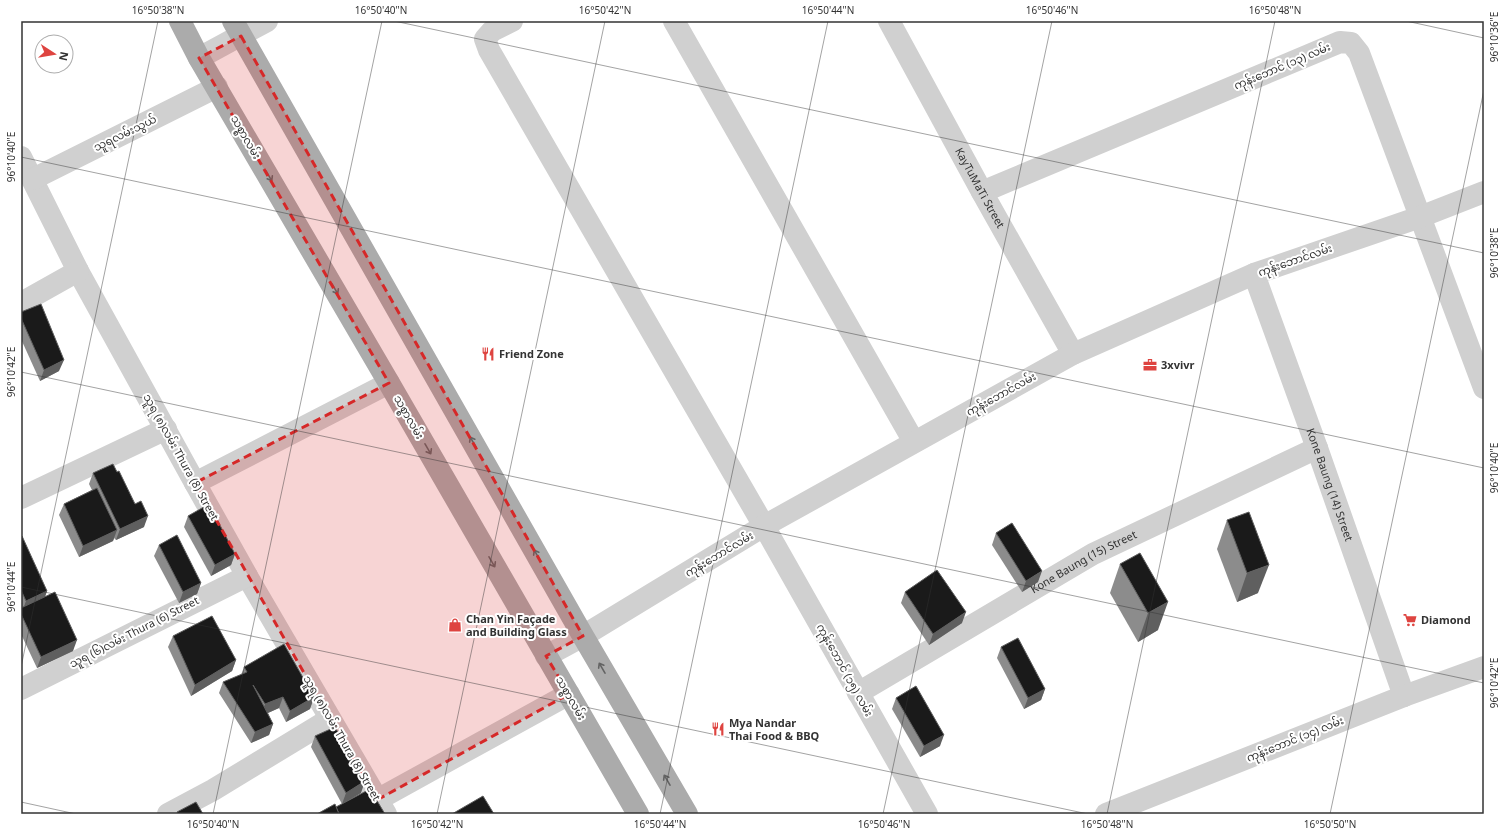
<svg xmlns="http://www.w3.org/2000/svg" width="1505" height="835" font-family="'Noto Sans','Noto Sans Myanmar',sans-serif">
<rect width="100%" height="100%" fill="#fff"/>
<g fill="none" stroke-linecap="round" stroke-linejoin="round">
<g stroke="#d0d0d0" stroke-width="22">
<polyline points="512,21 492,31 485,39 489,50 764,526 927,814"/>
<polyline points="674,21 914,442"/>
<path id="s1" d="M889 21 982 192 1073 354"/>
<polyline points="199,58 267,21"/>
<polyline points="21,157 78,271 195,483 247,576 386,814"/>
<polyline points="33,179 217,87"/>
<polyline points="982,192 1340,42 1351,43 1359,53 1484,388"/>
<path id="s2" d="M1254 274 1317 448 1404 696"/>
<polyline points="21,303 78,271"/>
<polyline points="195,483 389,383"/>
<polyline points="21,498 166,429"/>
<polyline points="546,656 583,636 764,526 1073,354 1254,274 1420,217 1484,192"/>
<polyline points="21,689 247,576"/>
<path id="s3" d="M858 693 1093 554 1317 448"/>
<polyline points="377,800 569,694"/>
<polyline points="168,814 213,790 330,719"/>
<polyline points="1106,814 1404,696 1484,667"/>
</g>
<g stroke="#ababab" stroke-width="22">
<polyline points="180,21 199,58 389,383 638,814"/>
<polyline points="233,21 583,636 687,814"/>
</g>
</g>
<g fill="#8c8c8c">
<polygon points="21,312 59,371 40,381 21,339"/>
<polygon points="93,473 144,527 116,540 114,538 113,541 79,557 59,515 64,504 92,490 89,484"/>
<polygon points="188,516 235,554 231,565 211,576 184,527"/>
<polygon points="1227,520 1258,593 1237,602 1217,549"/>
<polygon points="996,533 1038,582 1022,592 992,545"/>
<polygon points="21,536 47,591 45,597 73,651 37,668 21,634"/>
<polygon points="159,545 201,583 197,594 179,603 154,556"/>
<polygon points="1120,564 1158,630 1138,642 1110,593"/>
<polygon points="905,592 962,623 929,645 901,603"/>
<polygon points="173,636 236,660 232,671 191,696 168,647"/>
<polygon points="1001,647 1045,689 1041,700 1024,709 997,658"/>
<polygon points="244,667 314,697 310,709 286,722 279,708 268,713 273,724 269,735 251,743 219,693 223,682 241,675"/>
<polygon points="896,698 940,746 920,757 892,709"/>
<polygon points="315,736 361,793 342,804 311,747"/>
</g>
<g fill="#5f5f5f">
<polygon points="64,360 59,371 40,381 44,370"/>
<polygon points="148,516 144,527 116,540 120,529"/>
<polygon points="117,530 113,541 79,557 83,546"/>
<polygon points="235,554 231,565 211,576 215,565"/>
<polygon points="1269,565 1258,593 1237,602 1247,573"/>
<polygon points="1042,571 1038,582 1022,592 1026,581"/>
<polygon points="201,583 197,594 179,603 183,592"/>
<polygon points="47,591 43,602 22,612 26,601"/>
<polygon points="1168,602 1158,630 1138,642 1148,613"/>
<polygon points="966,612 962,623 929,645 933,634"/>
<polygon points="77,640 73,651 37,668 41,657"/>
<polygon points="236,660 232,671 191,696 195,685"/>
<polygon points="1045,689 1041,700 1024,709 1028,698"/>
<polygon points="283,697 279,708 261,716 265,704"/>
<polygon points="314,697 310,709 286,722 290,711"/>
<polygon points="273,724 269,735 251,743 255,732"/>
<polygon points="944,735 940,746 920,757 924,746"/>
<polygon points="365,781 361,793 342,804 346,793"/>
</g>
<g fill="#1a1a1a" stroke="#5f5f5f">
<polygon points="41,304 64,360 44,370 21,318 21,312"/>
<polygon points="113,464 117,472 119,471 135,504 141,501 148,516 120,529 93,473"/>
<polygon points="97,488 117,530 83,546 64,504"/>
<polygon points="209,504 235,554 215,565 188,516"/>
<polygon points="1249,512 1269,565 1247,573 1227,520"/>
<polygon points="1012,523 1042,571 1026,581 996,533"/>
<polygon points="177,535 201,583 183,592 159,545"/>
<polygon points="21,536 22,536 47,591 26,601 21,590"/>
<polygon points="1140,553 1168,602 1148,613 1120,564"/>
<polygon points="937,570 966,612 933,634 905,592"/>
<polygon points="55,592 77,640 41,657 21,614 21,608"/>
<polygon points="212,616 236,660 195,685 173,636"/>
<polygon points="1018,638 1045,689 1028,698 1001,647"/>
<polygon points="284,644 314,697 290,711 283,697 265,704 253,685 273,724 255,732 223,682 247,672 244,667"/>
<polygon points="916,686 944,735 924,746 896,698"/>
<polygon points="335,727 365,781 346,793 315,736"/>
<polygon points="370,789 385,814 339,814 336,807"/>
<polygon points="483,796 494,814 452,814"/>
<polygon points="196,802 203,814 178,814 177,812"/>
<polygon points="335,804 339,814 317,814"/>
</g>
<defs><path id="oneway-shaft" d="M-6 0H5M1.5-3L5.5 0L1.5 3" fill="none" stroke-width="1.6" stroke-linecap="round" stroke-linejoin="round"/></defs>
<g stroke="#636363">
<use href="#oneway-shaft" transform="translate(269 176) rotate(60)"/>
<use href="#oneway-shaft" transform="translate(335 289) rotate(60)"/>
<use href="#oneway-shaft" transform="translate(473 442) rotate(-120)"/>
<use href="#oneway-shaft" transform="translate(428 449) rotate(60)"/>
<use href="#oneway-shaft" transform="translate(537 555) rotate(-120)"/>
<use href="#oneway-shaft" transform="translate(492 562) rotate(60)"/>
<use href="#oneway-shaft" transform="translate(602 668) rotate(-120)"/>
<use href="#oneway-shaft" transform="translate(667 780) rotate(-120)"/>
</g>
<path fill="#d62828" fill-opacity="0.2" stroke="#d62828" stroke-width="3" stroke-dasharray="8 5" stroke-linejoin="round" d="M241 36 583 636 546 656 569 694 377 800 195 483 389 383 199 58Z"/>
<path fill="none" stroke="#333" stroke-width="1" stroke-opacity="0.45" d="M394 21 1484 253M1406 21 1484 38M21 157 1484 468M21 372 1484 683M21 587 1088 814M21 667 158 21M21 802 76 814M213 814 382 21M437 814 605 21M660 814 828 21M883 814 1052 21M1107 814 1275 21M1330 814 1484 90"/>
<defs>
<g id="restaurant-bare" transform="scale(1.08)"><path d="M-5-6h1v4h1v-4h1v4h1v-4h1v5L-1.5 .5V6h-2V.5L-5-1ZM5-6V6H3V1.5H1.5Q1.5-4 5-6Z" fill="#de4440" stroke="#fff" stroke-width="2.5" paint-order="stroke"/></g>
<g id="office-bare" transform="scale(1.08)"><path d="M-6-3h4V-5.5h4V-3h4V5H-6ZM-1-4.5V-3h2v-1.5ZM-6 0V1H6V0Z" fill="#de4440" stroke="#fff" stroke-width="2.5" paint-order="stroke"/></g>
<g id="supermarket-bare" transform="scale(1.08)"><path d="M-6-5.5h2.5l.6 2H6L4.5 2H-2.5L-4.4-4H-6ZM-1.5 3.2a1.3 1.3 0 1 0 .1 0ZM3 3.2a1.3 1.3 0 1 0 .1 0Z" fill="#de4440" stroke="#fff" stroke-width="2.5" paint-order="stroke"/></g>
<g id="shop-bare" transform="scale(1.08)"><path d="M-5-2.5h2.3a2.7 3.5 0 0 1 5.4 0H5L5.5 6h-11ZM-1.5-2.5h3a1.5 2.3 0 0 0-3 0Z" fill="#de4440" stroke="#fff" stroke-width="2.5" paint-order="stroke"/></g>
</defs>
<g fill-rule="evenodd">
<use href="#restaurant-bare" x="488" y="354"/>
<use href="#office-bare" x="1150" y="365"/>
<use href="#supermarket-bare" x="1410" y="620"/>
<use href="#shop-bare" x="455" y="625"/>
<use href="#restaurant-bare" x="718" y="729"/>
</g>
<g text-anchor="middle" stroke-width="4" stroke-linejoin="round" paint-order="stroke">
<g font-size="11" fill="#333" stroke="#fff">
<text transform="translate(1282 66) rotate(-23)" y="4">ကုန်းဘောင် (၁၃) လမ်း</text>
<text transform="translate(125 133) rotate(-26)" y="4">သူရလမ်းသွယ်</text>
<text transform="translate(246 137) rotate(60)" y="4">သစ္စာလမ်း</text>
<text dy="4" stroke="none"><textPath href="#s1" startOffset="190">KayTuMaTi Street</textPath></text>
<text transform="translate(1295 260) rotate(-19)" y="4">ကုန်းဘောင်လမ်း</text>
<text transform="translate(1001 394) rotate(-29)" y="4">ကုန်းဘောင်လမ်း</text>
<text transform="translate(409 417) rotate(60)" y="4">သစ္စာလမ်း</text>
<text transform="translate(181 457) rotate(61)" y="4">သူရ (၈)လမ်း Thura (8) Street</text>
<text dy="4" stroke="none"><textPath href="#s2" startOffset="224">Kone Baung (14) Street</textPath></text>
<text transform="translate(719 554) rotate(-31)" y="4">ကုန်းဘောင်လမ်း</text>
<text dy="4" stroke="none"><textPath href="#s3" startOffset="261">Kone Baung (15) Street</textPath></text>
<text transform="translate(134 632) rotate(-27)" y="4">သူရ (၆)လမ်း Thura (6) Street</text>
<text transform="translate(845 670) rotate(61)" y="4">ကုန်းဘောင် (၁၅) လမ်း</text>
<text transform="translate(571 698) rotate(60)" y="4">သစ္စာလမ်း</text>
<text transform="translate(342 738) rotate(60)" y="4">သူရ (၈)လမ်း Thura (8) Street</text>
<text transform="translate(1295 739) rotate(-22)" y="4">ကုန်းဘောင် (၁၄) လမ်း</text>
</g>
<g font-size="11" font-weight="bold" fill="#333" stroke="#fff" text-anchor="start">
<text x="499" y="358">Friend Zone</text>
<text x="1161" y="369">3xvivr</text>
<text x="466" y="623">Chan Yin Façade<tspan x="466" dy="13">and Building Glass</tspan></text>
<text x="1421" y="624">Diamond</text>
<text x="729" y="727">Mya Nandar<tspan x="729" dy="13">Thai Food &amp; BBQ</tspan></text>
</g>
</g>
<rect width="1505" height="835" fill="none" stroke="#ffffff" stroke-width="44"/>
<g transform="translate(54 54) rotate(102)"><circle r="19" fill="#ffffff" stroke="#adadad"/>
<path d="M0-3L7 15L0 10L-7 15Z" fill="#de4440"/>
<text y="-6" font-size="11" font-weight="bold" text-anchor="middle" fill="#333333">N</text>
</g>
<rect x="22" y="22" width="1461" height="791" fill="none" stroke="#333" stroke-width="1.5"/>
<g font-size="10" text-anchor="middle" fill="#333">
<text x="158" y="14">16°50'38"N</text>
<text x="381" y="14">16°50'40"N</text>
<text x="605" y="14">16°50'42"N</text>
<text x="828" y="14">16°50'44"N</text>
<text x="1052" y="14">16°50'46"N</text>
<text x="1275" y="14">16°50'48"N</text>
<text transform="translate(1494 37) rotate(-90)" y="4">96°10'36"E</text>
<text transform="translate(11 157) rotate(-90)" y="4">96°10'40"E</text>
<text transform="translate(1494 253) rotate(-90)" y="4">96°10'38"E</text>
<text transform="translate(11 372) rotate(-90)" y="4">96°10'42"E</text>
<text transform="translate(1494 468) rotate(-90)" y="4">96°10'40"E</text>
<text transform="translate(11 587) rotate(-90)" y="4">96°10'44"E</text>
<text transform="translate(1494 683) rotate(-90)" y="4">96°10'42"E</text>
<text x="213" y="828">16°50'40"N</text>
<text x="437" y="828">16°50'42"N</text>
<text x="660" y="828">16°50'44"N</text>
<text x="884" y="828">16°50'46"N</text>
<text x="1107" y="828">16°50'48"N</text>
<text x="1330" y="828">16°50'50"N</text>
</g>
</svg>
